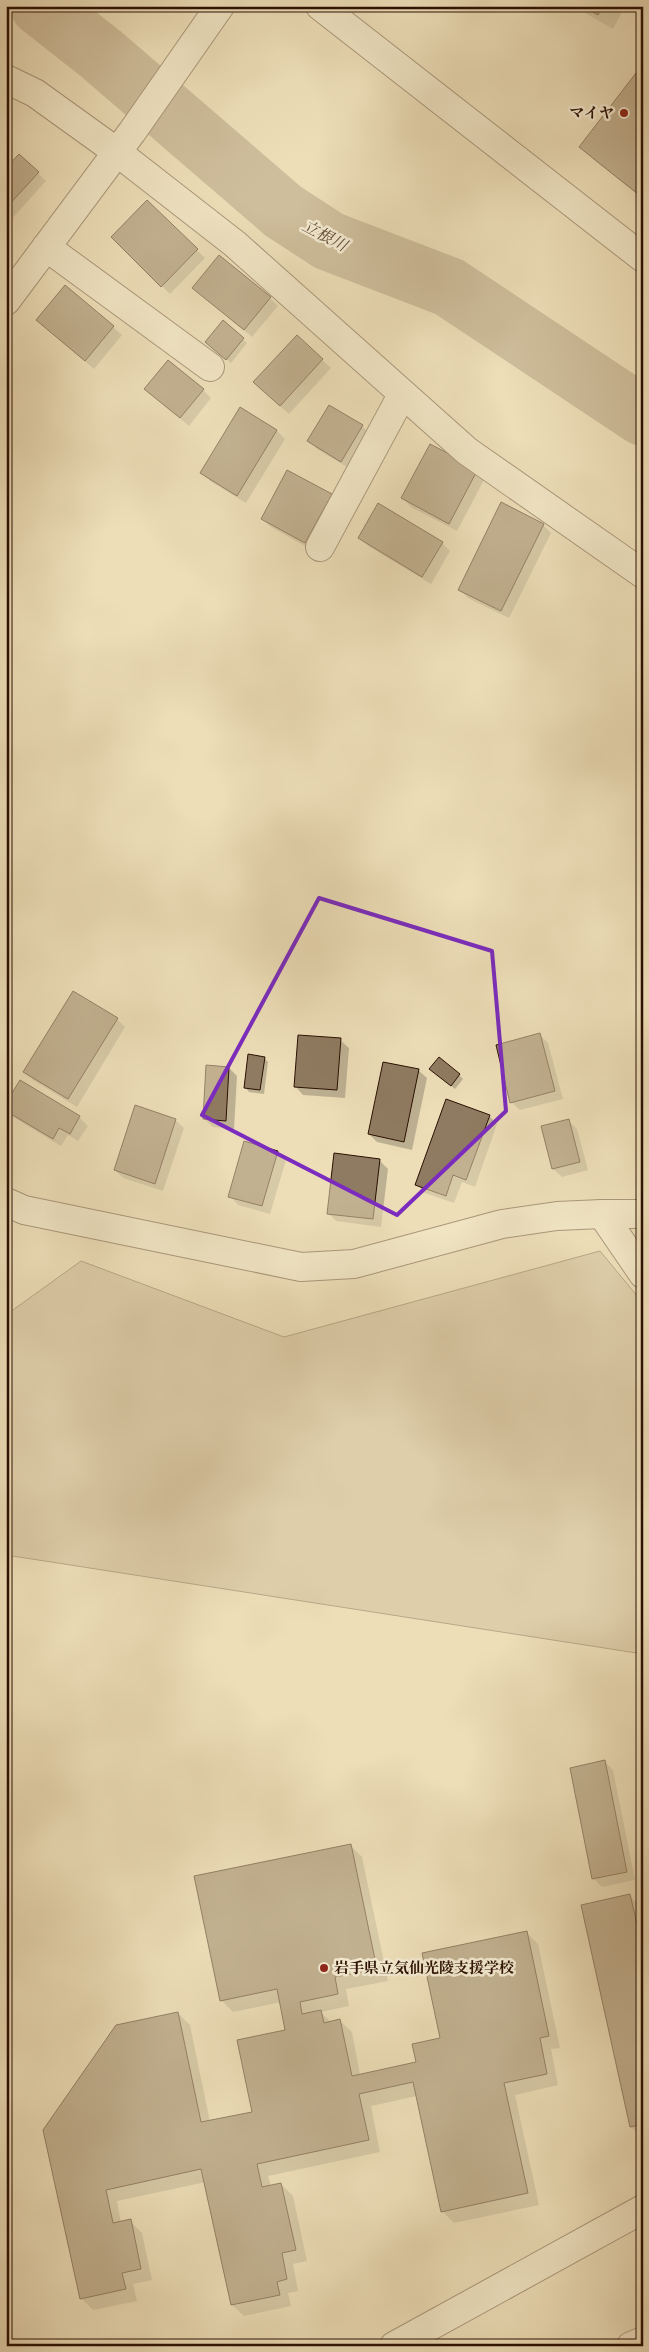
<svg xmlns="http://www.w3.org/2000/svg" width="649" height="2352" font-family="'Gentium Book Plus','Noto Serif JP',serif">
<rect width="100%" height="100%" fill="#eddeb8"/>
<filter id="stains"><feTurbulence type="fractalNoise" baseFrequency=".004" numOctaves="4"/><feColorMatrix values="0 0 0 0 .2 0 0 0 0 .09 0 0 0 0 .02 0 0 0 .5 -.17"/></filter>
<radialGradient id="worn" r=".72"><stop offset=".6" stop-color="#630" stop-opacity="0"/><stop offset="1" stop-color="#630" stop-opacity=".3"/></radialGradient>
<polygon fill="#cb9" stroke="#7b654e" points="600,1251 643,1303 643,1654 6,1555 6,1315 81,1261 284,1337"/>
<g fill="#0003">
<polygon points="573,6 625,6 613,29"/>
<polygon points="643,80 643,199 595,161 581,147"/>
<polygon points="6,170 38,173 46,181 8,223 6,221"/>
<polygon points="147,202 205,258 170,294 113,237"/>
<polygon points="66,286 122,335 94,369 37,320"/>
<polygon points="194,288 270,298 278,306 252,337"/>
<polygon points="224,322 247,343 231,363 211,346"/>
<polygon points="322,360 331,368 289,414 263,391"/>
<polygon points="146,389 203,390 211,398 189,426"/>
<polygon points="330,407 362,426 371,435 350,469 317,449 309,441"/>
<polygon points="240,408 277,431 285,439 246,503 210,481 202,473"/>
<polygon points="431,445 485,478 457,531 411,507 403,498"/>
<polygon points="331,495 339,503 314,551 271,527 262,519"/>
<polygon points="543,525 551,533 509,618 468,598 460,590"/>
<polygon points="359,538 442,543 450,551 431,584 368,546"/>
<polygon points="117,1019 125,1027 77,1107 33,1080 25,1072"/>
<polygon points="540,1035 548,1043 563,1099 520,1110 511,1102"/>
<polygon points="340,1040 349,1048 345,1098 303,1095 295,1086"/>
<polygon points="264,1058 268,1062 264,1094 249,1092 245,1087"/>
<polygon points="229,1068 237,1076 234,1129 213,1127 204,1119"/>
<polygon points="418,1070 427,1078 412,1150 377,1142 369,1134"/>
<polygon points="435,1073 459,1075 463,1079 455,1089"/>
<polygon points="20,1082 79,1117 88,1126 78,1141 68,1135 61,1146 13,1117 6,1111"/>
<polygon points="489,1116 497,1124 475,1187 462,1182 454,1203 425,1193 417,1184"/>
<polygon points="175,1120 184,1128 163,1191 123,1178 115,1170"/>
<polygon points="569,1121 577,1129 588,1170 562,1177 553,1169"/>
<polygon points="277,1152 286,1160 270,1214 238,1205 230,1196"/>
<polygon points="379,1160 388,1169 381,1227 336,1221 328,1213"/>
<polygon points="605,1762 613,1770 635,1880 602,1887 593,1878"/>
<polygon points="351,1846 362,1857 388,1981 346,1989 349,2006 320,2012 331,2022 340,2021 352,2032 360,2075 418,2063 442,2039 526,1932 538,1944 560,2048 551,2049 558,2085 515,2095 539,2205 454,2223 442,2211 417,2096 371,2106 380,2152 268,2176 271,2186 281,2184 293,2196 307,2261 293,2264 298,2291 288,2293 291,2306 244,2316 232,2305 206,2182 117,2201 121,2223 130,2221 142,2233 152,2280 133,2284 137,2301 93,2310 81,2298 45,2130 178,2013 190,2025 210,2122 254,2113 286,2031 281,2002 233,2012 221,2000"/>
<polygon points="630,1896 642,1907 643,1913 643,2138 631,2127"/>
</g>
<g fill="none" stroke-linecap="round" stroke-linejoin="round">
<polyline stroke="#ab987a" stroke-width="60" points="40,6 101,54 283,211 329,241 449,287 643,416"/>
</g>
<g fill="#8f7b61" stroke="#2a0f02">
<polygon points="582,6 603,6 598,15"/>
<polygon points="636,73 643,78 643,198 579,147"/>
<polygon points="19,154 39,172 6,208 6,168"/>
<polygon points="147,200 198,249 161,287 111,237"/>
<polygon points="219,255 271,297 244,330 192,288"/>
<polygon points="65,285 114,326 85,361 36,320"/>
<polygon points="223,320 244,338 226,360 205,342"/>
<polygon points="297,335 323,359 280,406 253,382"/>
<polygon points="168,360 204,389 180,418 144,389"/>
<polygon points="329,405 363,425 341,462 307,441"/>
<polygon points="240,407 277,430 237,496 200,473"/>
<polygon points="430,444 478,469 449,524 401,498"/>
<polygon points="287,470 332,494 305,543 261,519"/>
<polygon points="501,502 544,524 501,611 458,590"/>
<polygon points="378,503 443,542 422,577 358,538"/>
<polygon points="73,991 118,1018 68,1099 23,1072"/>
<polygon points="540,1033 555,1091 510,1103 496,1045"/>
<polygon points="298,1035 341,1038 337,1090 294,1087"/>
<polygon points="248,1054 265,1057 260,1090 244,1088"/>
<polygon points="439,1057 460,1074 451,1086 429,1069"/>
<polygon points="383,1062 419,1069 404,1142 368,1134"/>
<polygon points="206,1065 229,1067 226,1121 203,1119"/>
<polygon points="20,1080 80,1116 70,1134 59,1128 53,1139 6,1111 6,1103"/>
<polygon points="446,1099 490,1115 466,1180 453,1175 446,1196 415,1185"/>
<polygon points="135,1105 176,1119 155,1184 114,1170"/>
<polygon points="569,1119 580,1162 552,1169 541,1126"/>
<polygon points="244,1141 278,1151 262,1206 228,1197"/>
<polygon points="334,1153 380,1159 373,1219 327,1214"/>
<polygon points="605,1760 627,1872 592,1879 570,1768"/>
<polygon points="351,1844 377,1969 335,1977 338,1994 300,2002 302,2014 321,2010 324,2023 340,2019 352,2076 416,2062 412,2044 440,2038 422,1953 527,1931 549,2036 540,2038 547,2074 504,2083 528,2193 441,2212 413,2082 359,2094 369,2140 257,2164 262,2187 281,2183 296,2250 282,2253 287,2279 277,2282 280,2295 231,2305 201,2169 106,2190 113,2223 131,2219 141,2269 122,2273 126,2289 80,2299 43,2130 116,2025 178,2012 201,2122 252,2112 237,2040 285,2030 277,1989 220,2001 194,1876"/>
<polygon points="630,1894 643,1950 643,2124 630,2127 581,1905"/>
</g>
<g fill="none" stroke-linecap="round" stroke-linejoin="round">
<g stroke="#5b4330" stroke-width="30">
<g id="street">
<polyline points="320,6 643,258"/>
<polyline points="6,79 35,93 117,152 235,244 467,451 643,574"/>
<polyline points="46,247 210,367"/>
<polyline points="6,301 132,132 220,6"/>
<polyline points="320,547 402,395"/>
<polyline points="6,1202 24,1210 301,1267 354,1264 502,1224 557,1216 602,1214"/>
<polyline points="643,1214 602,1214 643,1274"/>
<polyline points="394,2346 643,2209"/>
<polyline points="631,2346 643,2341"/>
</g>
</g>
<use href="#street" stroke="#f3ead1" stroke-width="28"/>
</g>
<path d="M0 0H649V2352H0ZM319 898 492 951 506 1111 397 1215 202 1115Z" fill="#eddeb8" fill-opacity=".55" fill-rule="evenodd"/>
<path fill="none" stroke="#7b2cbf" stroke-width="4" stroke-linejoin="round" d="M319 898 492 951 506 1111 397 1215 202 1115Z"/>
<g fill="#8f2418" stroke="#f3ead1" stroke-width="2">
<circle cx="624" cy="113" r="5"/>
<circle cx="324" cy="1968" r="5"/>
</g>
<g text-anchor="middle" stroke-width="5" stroke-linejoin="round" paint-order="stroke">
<g font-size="15" font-weight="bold" fill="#2a0f02" stroke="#f3ead1" text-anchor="end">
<text x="614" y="118">マイヤ</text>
<text x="334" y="1973" text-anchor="start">岩手県立気仙光陵支援学校</text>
</g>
<g font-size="16" font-style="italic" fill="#644d38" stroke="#f3ead1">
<text transform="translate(325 235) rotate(28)" y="6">立根川</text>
</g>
</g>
<rect width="649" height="2352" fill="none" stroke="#eddeb8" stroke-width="25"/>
<rect x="8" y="8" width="634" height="2337" fill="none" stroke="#2a0f02" stroke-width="2.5"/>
<rect x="12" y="12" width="624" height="2327" fill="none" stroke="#2a0f02"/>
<rect width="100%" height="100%" filter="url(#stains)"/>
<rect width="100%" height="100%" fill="url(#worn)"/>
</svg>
